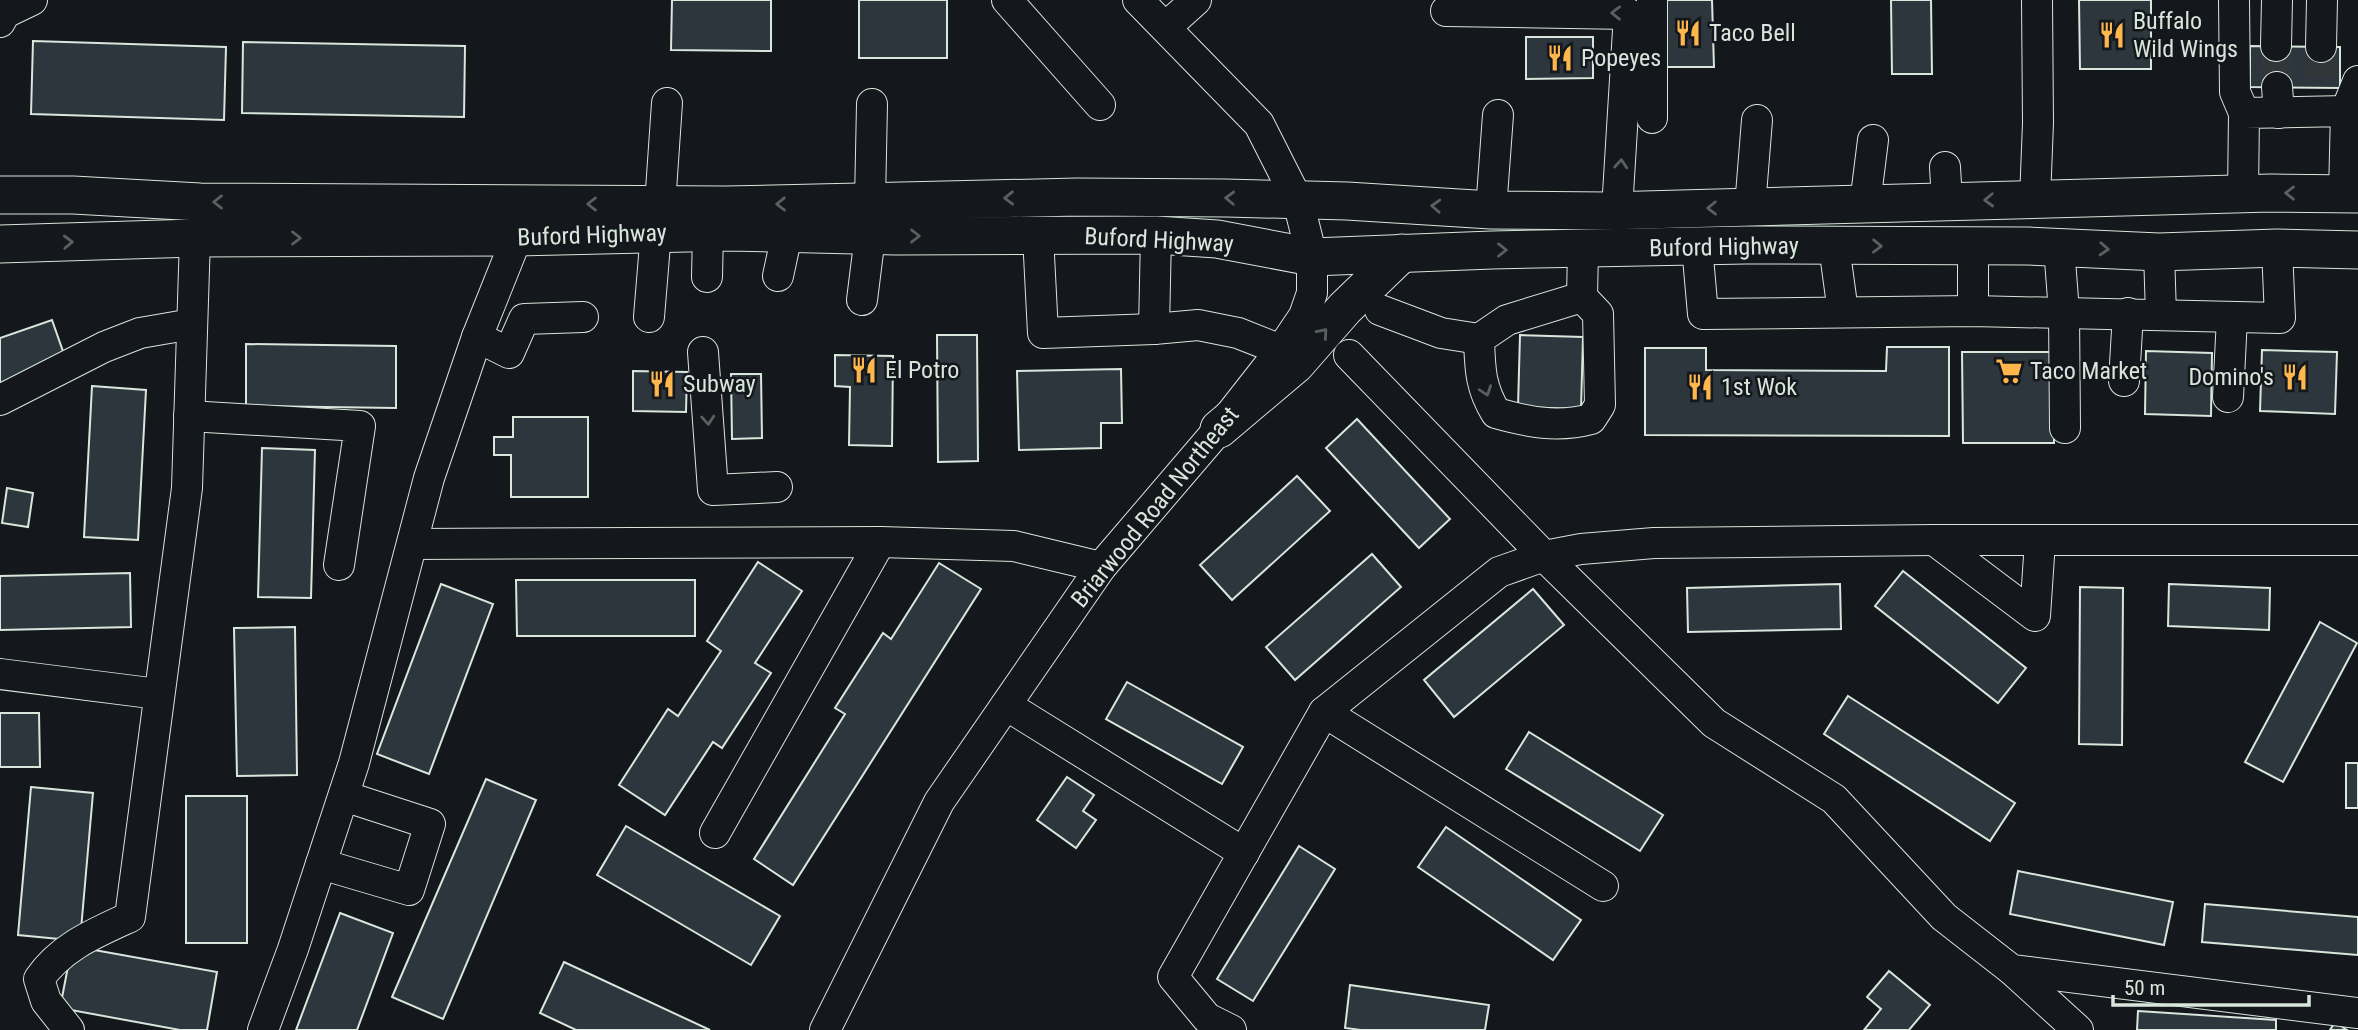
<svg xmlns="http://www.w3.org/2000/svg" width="2358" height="1030" font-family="'Roboto Condensed',sans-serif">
<rect width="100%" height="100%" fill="#14181c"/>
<g fill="#2c363c" stroke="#d8e6dc" stroke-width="2">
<polygon points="672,0 771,0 771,51 671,50"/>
<rect x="859" y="0" width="88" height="58"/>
<polygon points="1662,0 1712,0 1714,67 1663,67"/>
<polygon points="1891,0 1931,0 1932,74 1892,74"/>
<polygon points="2079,0 2151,0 2151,69 2080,69"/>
<polygon points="1526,37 1593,37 1593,78 1526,79"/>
<polygon points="33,41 226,47 224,120 31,114"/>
<polygon points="243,42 465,46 464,117 242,113"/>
<polygon points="2250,46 2340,47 2340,88 2250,87"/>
<polygon points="52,320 66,360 0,383 0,338"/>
<polygon points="937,335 977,335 978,461 938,462"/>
<polygon points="1520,335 1583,337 1581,409 1518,407"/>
<polygon points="246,344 396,346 396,408 246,406"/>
<polygon points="1887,347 1949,347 1949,436 1645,435 1645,348 1706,348 1706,370 1886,371"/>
<polygon points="2262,350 2337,352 2335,414 2260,411"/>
<polygon points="2146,351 2212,353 2211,416 2145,414"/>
<polygon points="1962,352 2053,352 2054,443 1963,443"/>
<polygon points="835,355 893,356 892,446 849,445 850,387 835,386"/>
<polygon points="1121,369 1122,423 1101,423 1101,448 1019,450 1017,371"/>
<polygon points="633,371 687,372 686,412 633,411"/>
<polygon points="731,374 761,374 762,438 732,439"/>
<polygon points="92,386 146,390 138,540 84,537"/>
<polygon points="513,417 588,417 588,497 511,497 511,455 494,455 494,437 513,437"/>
<polygon points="1357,419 1450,519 1419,548 1326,448"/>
<polygon points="262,448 315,450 311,598 258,597"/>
<polygon points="1297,476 1330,511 1232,600 1200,565"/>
<polygon points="7,488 33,493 28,527 2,523"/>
<polygon points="1372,554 1401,587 1295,680 1266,647"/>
<polygon points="758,562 802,591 755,663 771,673 722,748 713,742 665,815 619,785 668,709 678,716 721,651 707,641"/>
<polygon points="939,563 981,589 793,885 754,859 845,714 835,708 883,633 891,639"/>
<polygon points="1903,571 2026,668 1998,703 1875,606"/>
<polygon points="130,573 131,627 0,630 0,576"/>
<polygon points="516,580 695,580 695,636 517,636"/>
<polygon points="441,584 493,604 429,774 377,754"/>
<polygon points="1840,584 1841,629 1688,632 1687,588"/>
<polygon points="2169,584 2270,588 2269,630 2168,626"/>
<polygon points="2080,587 2123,588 2122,745 2079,744"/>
<polygon points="1533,589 1564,625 1454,717 1424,680"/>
<polygon points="2320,622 2357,643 2283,782 2245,762"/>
<polygon points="295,627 297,775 237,776 234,628"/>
<polygon points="1127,682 1243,747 1222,784 1106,719"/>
<polygon points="1848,696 2015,803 1990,841 1824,734"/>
<polygon points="0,713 39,713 40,767 0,767"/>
<polygon points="1529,732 1663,815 1640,851 1506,769"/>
<rect x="2346" y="763" width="12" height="45"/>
<polygon points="1067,777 1094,795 1083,811 1096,820 1076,848 1037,820"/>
<polygon points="486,779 536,800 443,1019 392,997"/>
<polygon points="31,787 93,793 80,941 18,935"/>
<rect x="186" y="796" width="61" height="147"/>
<polygon points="626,826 780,916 751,965 597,875"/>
<polygon points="1446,827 1581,920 1553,960 1418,867"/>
<polygon points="1299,846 1335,869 1253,1001 1217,979"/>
<polygon points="2018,871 2173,902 2164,945 2010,914"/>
<polygon points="2205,904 2358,917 2358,955 2202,942"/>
<polygon points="340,913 393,933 357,1030 296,1030"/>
<polygon points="72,946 217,972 207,1030 180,1030 60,1008"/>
<polygon points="564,962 710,1030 576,1030 540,1013"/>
<polygon points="1889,971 1930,1005 1909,1030 1864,1030 1881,1009 1867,997"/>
<polygon points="1350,985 1489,1005 1485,1030 1361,1030 1345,1028"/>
<polygon points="2138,1011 2276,1020 2276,1030 2137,1030"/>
<polygon points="2335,1022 2347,1030 2330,1030"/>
</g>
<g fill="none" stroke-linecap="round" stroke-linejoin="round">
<g stroke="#313739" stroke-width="30" stroke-dasharray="30 15" stroke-linecap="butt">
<polyline points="2276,46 2277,87"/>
<polyline points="2321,47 2322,88"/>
</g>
<g stroke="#d8e6dc" stroke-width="32">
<g id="minor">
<polyline points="1007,0 1100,105"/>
<polyline points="1652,0 1652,118"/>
<polyline points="2234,0 2235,92 2244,113"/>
<polyline points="1446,11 1629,14 1617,210"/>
<polyline points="0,22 5,13 32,0"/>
<polyline points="1166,27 1196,0"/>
<polyline points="2276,46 2277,0"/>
<polyline points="2321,47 2322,0"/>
<polyline points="2277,87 2279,113"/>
<polyline points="2346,111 2358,81"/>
<polyline points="1945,167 1947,201"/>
<polyline points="2243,194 2244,113 2346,111 2344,194"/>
<polyline points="2035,199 2038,123 2037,0"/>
<polyline points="870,201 872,104"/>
<polyline points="1865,204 1873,140"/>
<polyline points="660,205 667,103"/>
<polyline points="1750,207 1757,120"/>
<polyline points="1491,210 1498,115"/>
<polyline points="1038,236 1043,333 1154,329 1198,325 1238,333 1281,350"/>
<polyline points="1697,246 1703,314 1973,311 2280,318 2277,248"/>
<polyline points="1834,246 1843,312"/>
<polyline points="1973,247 1973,311"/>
<polyline points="2059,247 2064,312 2065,428"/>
<polyline points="2159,252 2161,315"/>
<polyline points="778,276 787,234"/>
<polyline points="707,277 708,233"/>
<path d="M1582 297 1507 320 1479 339C1480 368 1480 387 1496 413 1528 422 1557 428 1591 419L1600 405 1598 314 1582 297 1583 250"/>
<polyline points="862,300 870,236"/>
<polyline points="1380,310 1441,333 1479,339"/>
<polyline points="649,317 656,232"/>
<polyline points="1154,329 1156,235"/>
<polyline points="477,337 509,353 524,319 583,317"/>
<polyline points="703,352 713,490 777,487"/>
<polyline points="1349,355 1544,556 1714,723 1834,799 1944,917 2012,970 2358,1013"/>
<polyline points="2124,381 2128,313"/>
<polyline points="2228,397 2232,318"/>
<polyline points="0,400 104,347 140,333 192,324"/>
<polyline points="189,416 360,426 339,565"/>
<polyline points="1934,540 2035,616 2040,541"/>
<polyline points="412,544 880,542 1014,546 1101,567"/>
<polyline points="0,674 158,694"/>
<polyline points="1006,705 1244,853"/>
<polyline points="1324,712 1603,886"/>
<polyline points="715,833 880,542"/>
<polyline points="321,864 409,890 430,824 344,796"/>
<polyline points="2012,970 2078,1030"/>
<path d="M69 1030 46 1001 39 979C61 947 95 933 130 917L187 488 195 238"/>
<polyline points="263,1030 293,949 354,763 429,478 477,337 517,237"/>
<polyline points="825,1030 939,802 1101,567 1219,429 1281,350 1304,316 1312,293 1312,257 1298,201 1259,124 1138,0"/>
<polyline points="1231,1030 1207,1018 1173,977 1324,712 1499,572 1544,556 1581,549 1654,543 1934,540 2358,540"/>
</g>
</g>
<g stroke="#d8e6dc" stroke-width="39">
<g id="major">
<polyline points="0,195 73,195 200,202 726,205 1077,197 1226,198 1347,201 1491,210 1607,211 2271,193 2358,194"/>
<polyline points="0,244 195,238 517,237 730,232 896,236 1156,235 1217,239 1312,257 1492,250 1746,245 2028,246 2159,252 2277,248 2358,250"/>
<polyline points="1219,429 1296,364 1345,308 1402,253"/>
</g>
</g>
<use href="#minor" stroke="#14181c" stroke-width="30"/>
<use href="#major" stroke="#14181c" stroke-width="37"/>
</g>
<defs><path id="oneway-chevron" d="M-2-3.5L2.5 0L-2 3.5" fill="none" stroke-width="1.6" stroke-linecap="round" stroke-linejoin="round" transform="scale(1.75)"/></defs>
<g stroke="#59605f">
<use href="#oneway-chevron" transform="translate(1616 13) rotate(-179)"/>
<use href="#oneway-chevron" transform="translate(1621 164) rotate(-86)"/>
<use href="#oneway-chevron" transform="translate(2290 193) rotate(-179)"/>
<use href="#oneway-chevron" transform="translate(1009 198) rotate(179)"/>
<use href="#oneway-chevron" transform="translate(1230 198) rotate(-178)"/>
<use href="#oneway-chevron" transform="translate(1989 200) rotate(178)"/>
<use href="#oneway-chevron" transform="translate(218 202) rotate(-180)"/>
<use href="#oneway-chevron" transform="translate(592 204) rotate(-180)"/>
<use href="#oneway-chevron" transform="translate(781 204) rotate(179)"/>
<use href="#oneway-chevron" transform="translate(1436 206) rotate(-177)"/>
<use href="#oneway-chevron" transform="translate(1712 208) rotate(179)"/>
<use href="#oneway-chevron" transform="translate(915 236)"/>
<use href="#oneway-chevron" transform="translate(296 238)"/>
<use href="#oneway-chevron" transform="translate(68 242) rotate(-2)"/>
<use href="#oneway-chevron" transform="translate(1877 246) rotate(1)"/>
<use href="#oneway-chevron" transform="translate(2104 249) rotate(3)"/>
<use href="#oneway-chevron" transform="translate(1502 250)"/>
<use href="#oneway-chevron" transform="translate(1323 333) rotate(-49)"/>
<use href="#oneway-chevron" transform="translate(1486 391) rotate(71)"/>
<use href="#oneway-chevron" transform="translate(708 420) rotate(86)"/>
</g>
<defs>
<g id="restaurant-bare" transform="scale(2.1)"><path d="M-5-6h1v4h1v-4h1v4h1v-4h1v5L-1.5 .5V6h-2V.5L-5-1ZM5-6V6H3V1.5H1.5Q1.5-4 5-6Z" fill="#ffb74d" stroke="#14181c" stroke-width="2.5" paint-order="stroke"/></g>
<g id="supermarket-bare" transform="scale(2.1)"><path d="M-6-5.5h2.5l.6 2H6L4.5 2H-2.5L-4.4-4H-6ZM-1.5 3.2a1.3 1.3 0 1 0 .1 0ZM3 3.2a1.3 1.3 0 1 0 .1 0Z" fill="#ffb74d" stroke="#14181c" stroke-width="2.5" paint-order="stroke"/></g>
</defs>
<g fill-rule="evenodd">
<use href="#restaurant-bare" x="1688" y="33"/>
<use href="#restaurant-bare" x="2112" y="35"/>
<use href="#restaurant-bare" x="1560" y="58"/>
<use href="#restaurant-bare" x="864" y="370"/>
<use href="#supermarket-bare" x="2009" y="371"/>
<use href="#restaurant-bare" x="2295" y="377"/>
<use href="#restaurant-bare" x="662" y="384"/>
<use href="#restaurant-bare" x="1700" y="387"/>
</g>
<g text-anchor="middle" stroke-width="5" stroke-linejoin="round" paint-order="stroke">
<g font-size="24" fill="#d8e6dc" stroke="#14181c" text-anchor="start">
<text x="2133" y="29">Buffalo<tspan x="2133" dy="28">Wild Wings</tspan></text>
<text x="1709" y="41">Taco Bell</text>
<text x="1581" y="66">Popeyes</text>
<text x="885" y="378">El Potro</text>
<text x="2030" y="379">Taco Market</text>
<text x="2274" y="385" text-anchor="end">Domino's</text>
<text x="683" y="392">Subway</text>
<text x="1721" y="395">1st Wok</text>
</g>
<g font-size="24" fill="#d8e6dc" stroke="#14181c">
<text transform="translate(592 235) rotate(-2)" y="8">Buford Highway</text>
<text transform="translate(1159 240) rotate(3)" y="8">Buford Highway</text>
<text transform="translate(1724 247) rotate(-1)" y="8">Buford Highway</text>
<text transform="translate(1155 507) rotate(-51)" y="8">Briarwood Road Northeast</text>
</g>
</g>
<path d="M2113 995v10h196v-10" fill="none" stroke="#d8e6dc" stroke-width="3.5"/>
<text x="2124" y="995" font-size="21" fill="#d8e6dc" stroke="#14181c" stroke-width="5" paint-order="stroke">50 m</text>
</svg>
